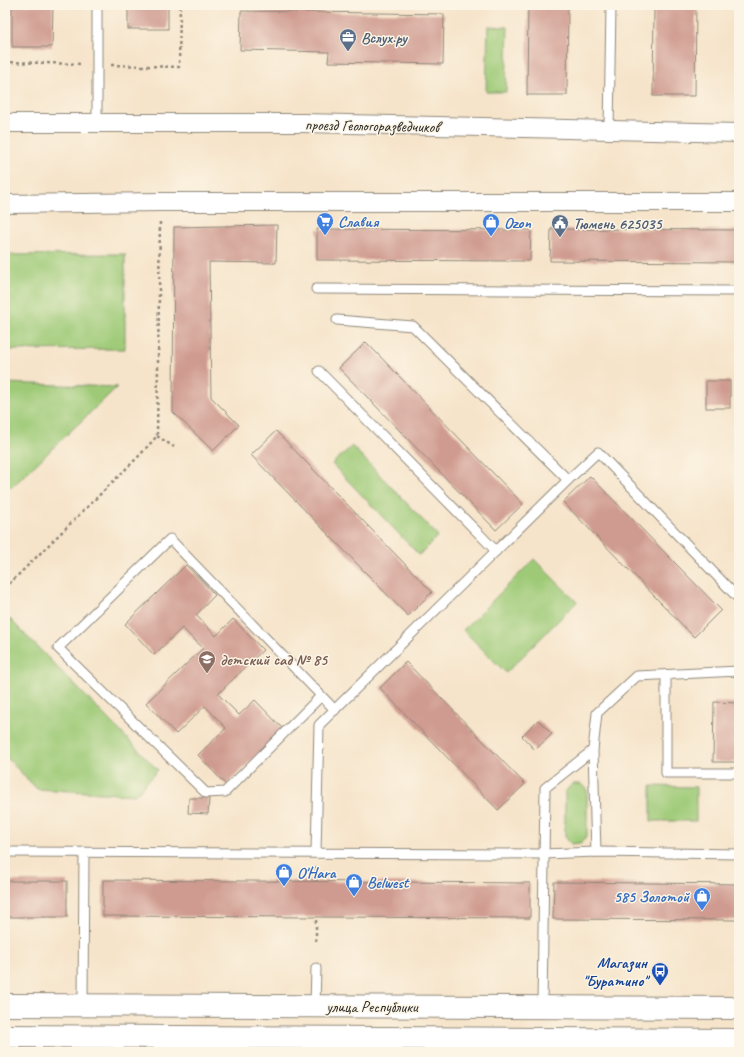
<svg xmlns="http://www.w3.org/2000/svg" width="744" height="1057" font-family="Caveat,sans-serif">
<rect width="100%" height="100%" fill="#fcf5e5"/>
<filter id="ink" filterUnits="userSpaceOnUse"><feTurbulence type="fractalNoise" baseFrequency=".025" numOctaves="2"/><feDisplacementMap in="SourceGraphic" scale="8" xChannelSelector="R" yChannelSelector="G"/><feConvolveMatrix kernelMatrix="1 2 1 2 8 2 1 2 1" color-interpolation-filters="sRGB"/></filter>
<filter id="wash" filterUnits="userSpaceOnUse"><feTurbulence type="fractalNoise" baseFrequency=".012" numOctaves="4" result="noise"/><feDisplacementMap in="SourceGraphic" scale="16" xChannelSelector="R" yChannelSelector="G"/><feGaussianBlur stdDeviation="0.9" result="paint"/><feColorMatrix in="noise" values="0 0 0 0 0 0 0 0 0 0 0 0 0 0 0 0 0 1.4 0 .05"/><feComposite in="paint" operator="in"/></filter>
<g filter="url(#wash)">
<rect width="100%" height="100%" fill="#f6e4ca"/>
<g fill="#9eca77" stroke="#647a51">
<polygon points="488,26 508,27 506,92 486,92"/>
<polygon points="125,254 125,349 5,350 5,255"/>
<polygon points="5,383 117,387 11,488 5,482"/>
<polygon points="352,446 438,536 419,555 332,464"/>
<polygon points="534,559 577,602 506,673 463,630"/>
<polygon points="9,618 158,770 135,795 37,789 5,756 5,622"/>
<polygon points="572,784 581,784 587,790 587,836 581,843 571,844 565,837 565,792"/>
<polygon points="651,786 696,787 696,821 651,821"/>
</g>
<g id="blocks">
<g fill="#cf9a8f">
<polygon points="12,5 53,5 52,47 12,47"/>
<rect x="128" y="5" width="40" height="24"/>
<polygon points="528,5 568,5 567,95 527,95"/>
<polygon points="654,5 696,5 695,96 653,96"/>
<polygon points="241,11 444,14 443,64 328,62 329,52 240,50"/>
<polygon points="277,225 276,263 209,262 211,397 239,425 213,451 173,412 174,227"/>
<polygon points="317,229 531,230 530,261 317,260"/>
<polygon points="551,229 739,230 739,262 550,261"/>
<polygon points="366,342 523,504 496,530 339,368"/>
<rect x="706" y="381" width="24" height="27"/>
<polygon points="276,431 432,592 408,616 251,455"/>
<polygon points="590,476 721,610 694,637 563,502"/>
<polygon points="186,565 215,595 196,615 216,636 233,619 263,650 218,694 239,715 255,700 283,729 226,785 198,755 226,728 205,706 176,734 146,703 203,648 182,628 154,655 125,624"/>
<polygon points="406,662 525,784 498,810 380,688"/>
<polygon points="714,702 739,703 739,762 713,762"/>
<polygon points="538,720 552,734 535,750 522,736"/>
<polygon points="189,798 209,798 208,814 188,813"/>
<polygon points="103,880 530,883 530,918 103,916"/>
<rect x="5" y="881" width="62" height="36"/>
<polygon points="554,882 739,884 739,920 553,919"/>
</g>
</g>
</g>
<g filter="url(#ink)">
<use href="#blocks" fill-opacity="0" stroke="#90887a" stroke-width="1"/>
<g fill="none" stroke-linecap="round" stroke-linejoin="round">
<g stroke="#90887a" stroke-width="11">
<g id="lane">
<polyline points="97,123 97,5"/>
<polyline points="609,130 611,5"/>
<polyline points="316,289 739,291"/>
<polyline points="319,371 496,551"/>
<polyline points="568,480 598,452 739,599"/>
<polyline points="666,675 666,773 739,773"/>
<polyline points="321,696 225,792 206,793 58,648 170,539 335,710"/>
<polyline points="593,750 597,713 637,676 739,671"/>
<polyline points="5,852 543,854 596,852 739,854"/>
<polyline points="316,853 319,725 568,480 413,326 337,320"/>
<polyline points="83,1005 84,852"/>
<polyline points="315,1006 316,968"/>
<polyline points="542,1007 545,788 593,750 596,852"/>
<polyline points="393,1037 393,1052"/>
<polyline points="119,1052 119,1037"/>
</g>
</g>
<g stroke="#90887a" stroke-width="20">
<g id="street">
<polyline points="5,123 303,123 739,133"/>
<polyline points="5,204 160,202 739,202"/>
</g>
</g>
<g stroke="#90887a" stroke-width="24">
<g id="primary">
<polyline points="5,1005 739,1008"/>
<polyline points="5,1036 739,1040"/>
</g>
</g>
<g stroke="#90887a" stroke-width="2.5" stroke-dasharray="3 3" stroke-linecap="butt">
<polyline points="5,62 82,64"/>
<polyline points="111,65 179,67 180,5"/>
<polyline points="157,436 174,447"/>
<polyline points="5,588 140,455 157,436 160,221"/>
<polyline points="316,867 316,881"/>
<polyline points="316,941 316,917"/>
</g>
<use href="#lane" stroke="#fff" stroke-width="9"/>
<use href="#street" stroke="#fff" stroke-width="18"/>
<use href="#primary" stroke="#fff" stroke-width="22"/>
</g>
</g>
<defs>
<g id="office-pin" transform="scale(0.9)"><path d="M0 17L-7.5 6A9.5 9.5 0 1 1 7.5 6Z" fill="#5c6f8a" stroke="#fcf5e5"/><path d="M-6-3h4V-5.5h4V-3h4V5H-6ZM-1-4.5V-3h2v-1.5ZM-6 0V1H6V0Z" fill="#fff"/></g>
<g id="supermarket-pin" transform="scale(0.9)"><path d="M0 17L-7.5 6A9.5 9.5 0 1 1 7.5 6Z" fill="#3f7fe0" stroke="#fcf5e5"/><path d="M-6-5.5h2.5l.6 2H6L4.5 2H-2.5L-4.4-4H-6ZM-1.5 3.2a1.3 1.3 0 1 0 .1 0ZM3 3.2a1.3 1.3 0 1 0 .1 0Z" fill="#fff"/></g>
<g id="shop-pin" transform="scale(0.9)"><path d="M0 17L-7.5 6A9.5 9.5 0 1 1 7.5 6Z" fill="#3f7fe0" stroke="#fcf5e5"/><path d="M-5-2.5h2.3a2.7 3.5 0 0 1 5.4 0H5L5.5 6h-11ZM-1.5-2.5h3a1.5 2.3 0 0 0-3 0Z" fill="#fff"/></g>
<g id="civic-pin" transform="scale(0.9)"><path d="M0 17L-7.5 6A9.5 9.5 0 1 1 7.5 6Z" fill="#5c6f8a" stroke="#fcf5e5"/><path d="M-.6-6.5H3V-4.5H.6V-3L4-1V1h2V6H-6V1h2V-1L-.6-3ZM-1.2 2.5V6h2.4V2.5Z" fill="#fff"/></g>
<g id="school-pin" transform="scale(0.9)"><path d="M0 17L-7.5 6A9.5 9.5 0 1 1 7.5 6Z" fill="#8d6e63" stroke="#fcf5e5"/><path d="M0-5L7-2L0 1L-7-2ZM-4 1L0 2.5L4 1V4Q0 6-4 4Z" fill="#fff"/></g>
<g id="bus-pin" transform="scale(0.9)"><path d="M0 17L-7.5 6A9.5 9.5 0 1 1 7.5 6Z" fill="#1a4fb4" stroke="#fcf5e5"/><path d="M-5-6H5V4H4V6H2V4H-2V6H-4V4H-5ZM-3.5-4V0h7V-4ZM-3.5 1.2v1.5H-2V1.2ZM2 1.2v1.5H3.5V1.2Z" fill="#fff"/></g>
</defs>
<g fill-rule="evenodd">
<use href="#office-pin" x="348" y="37"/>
<use href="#supermarket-pin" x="325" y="221"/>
<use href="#shop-pin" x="491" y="222"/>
<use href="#civic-pin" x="560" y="223"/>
<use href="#school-pin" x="207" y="659"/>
<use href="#shop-pin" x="284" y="872"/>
<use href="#shop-pin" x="354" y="882"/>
<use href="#shop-pin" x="702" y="896"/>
<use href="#bus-pin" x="660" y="971"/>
</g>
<g text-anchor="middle" stroke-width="3" stroke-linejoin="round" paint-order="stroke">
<g font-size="16" font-weight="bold" fill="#4e5e75" stroke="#fcf5e5" text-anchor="start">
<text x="361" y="43">Вслух.ру</text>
<text x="573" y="229">Тюмень 625035</text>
</g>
<g font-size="16" fill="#2b2b2b" stroke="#fcf5e5">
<text transform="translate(372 125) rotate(1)" y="6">проезд Геологоразведчиков</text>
<text x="372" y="1012">улица Республики</text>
</g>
<g font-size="16" font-weight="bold" fill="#366cbe" stroke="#fcf5e5" text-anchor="start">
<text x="338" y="227">Славия</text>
<text x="504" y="228">Ozon</text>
<text x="297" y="878">O'Hara</text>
<text x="367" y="888">Belwest</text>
<text x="689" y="902" text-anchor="end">585 Золотой</text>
</g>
<g font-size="16" font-weight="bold" fill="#785e54" stroke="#fcf5e5" text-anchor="start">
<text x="220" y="665">детский сад № 85</text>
</g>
<g font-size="16" font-weight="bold" fill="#164399" stroke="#fcf5e5" text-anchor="end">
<text x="647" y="968">Магазин<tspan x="647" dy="18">"Буратино"</tspan></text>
</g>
</g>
<rect width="744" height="1057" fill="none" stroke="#fcf5e5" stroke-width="20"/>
</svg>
